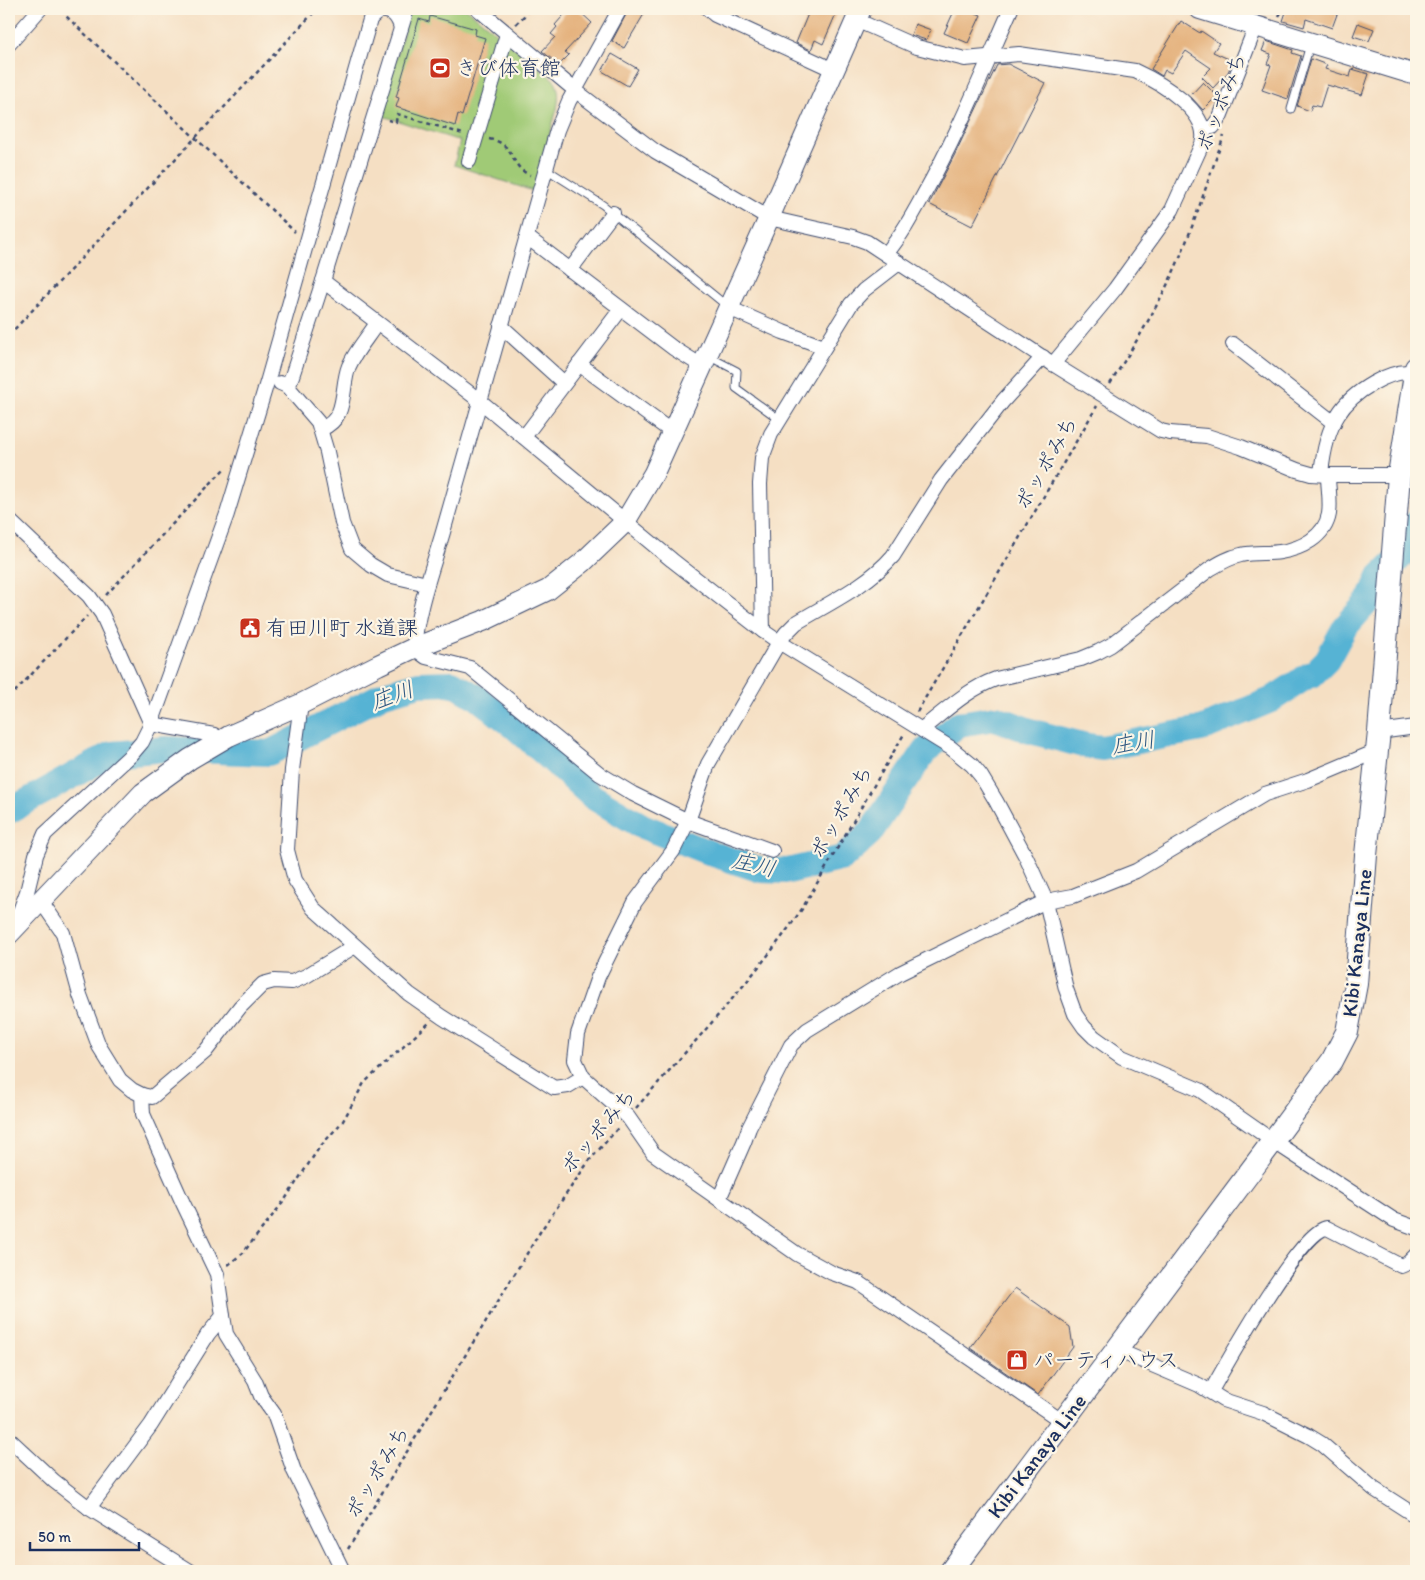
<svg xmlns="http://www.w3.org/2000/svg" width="1425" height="1580" viewBox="0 0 1425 1580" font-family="Itim,'Klee One',sans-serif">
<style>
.green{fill:#a0ca76;stroke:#5e7c6a}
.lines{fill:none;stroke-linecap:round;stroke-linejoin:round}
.river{stroke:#56b3d4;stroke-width:26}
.building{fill:#e5b37f}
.lane-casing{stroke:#3c496d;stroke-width:9}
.street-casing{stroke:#3c496d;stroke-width:16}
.secondary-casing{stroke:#3c496d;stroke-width:22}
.primary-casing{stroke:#3c496d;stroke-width:24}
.path{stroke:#3c496d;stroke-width:2.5;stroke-dasharray:4 4;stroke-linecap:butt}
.lane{stroke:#fff;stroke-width:7}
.street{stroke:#fff;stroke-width:14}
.secondary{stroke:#fff;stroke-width:20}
.primary{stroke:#fff;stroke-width:22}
.labels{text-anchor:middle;stroke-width:4.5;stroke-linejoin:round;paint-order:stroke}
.poi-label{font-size:21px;fill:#1b2f5e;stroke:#fcf5e5;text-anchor:start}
.street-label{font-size:21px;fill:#1b2f5e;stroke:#fcf5e5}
.water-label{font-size:22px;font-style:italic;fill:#2d5781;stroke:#fcf5e5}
</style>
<rect width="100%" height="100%" fill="#fcf5e5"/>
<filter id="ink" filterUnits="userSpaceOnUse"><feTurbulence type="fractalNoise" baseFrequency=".02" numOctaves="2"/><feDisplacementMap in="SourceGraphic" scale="10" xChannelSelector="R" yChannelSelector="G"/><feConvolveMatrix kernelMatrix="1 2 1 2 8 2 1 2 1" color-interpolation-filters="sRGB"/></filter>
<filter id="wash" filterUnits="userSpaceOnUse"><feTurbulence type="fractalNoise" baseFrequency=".0096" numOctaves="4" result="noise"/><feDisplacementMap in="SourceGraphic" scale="20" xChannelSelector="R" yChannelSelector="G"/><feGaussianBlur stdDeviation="1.12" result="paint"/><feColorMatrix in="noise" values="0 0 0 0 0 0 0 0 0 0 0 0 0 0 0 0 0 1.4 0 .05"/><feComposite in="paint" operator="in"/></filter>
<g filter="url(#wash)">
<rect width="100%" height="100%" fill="#f5dfc3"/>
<path class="green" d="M 410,9 L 467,9 L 553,79 C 560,88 559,97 557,109 L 533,191 L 454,165 L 460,141 L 380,115 Z"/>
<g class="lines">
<path class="river" d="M 9,811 L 112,754 L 166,749 L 269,753 L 384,694 L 419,684 L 452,683 L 477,697 L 515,727 L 593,797 L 642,826 L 710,853 L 761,870 L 788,871 L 843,858 L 870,833 L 925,751 L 959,724 L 996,718 L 1030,731 L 1083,745 L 1102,748 L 1201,729 L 1271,700 L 1309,675 L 1312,675 L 1327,660 L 1345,627 L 1371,598 L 1379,578 L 1413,545 L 1416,523"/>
</g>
<g id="blocks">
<g class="building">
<path d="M 569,9 L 577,9 L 592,23 L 565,52 L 569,55 L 559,65 L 542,51 L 555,37 L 551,34 L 557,27 L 555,25 Z"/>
<path d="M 629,9 L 647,9 L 624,48 L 612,41 Z"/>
<path d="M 810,9 L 838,9 L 823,44 L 815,40 L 811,50 L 796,43 Z"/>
<path d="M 955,9 L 966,9 L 981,15 L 968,43 L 944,33 Z"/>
<path d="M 1282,9 L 1339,9 L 1332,28 L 1306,19 L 1304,27 L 1283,21 L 1286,12 L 1282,11 Z"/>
<path d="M 430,16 L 476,29 L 475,35 L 485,38 L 462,116 L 458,114 L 455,126 L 396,107 L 399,98 L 396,97 L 419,19 L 429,22 Z"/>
<path d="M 1181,21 L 1200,33 L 1201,31 L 1219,43 L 1213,52 L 1233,61 L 1228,72 L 1213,88 L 1202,77 L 1211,68 L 1186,51 L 1171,73 L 1165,70 L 1162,76 L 1151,69 Z"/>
<path d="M 1358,23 L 1374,29 L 1369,41 L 1353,36 Z"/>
<path d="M 915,24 L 931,30 L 926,40 L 911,35 Z"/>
<path d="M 1266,41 L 1293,50 L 1292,53 L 1301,56 L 1288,99 L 1262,90 L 1271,65 L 1267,64 L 1271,54 L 1262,51 Z"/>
<path d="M 612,54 L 638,69 L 628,86 L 602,71 Z"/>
<path d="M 1311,59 L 1327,65 L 1325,69 L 1350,77 L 1352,69 L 1369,74 L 1362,95 L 1327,85 L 1320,107 L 1312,105 L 1310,111 L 1297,106 Z"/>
<path d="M 1008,64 L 1045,83 L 972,226 L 929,204 L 955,154 L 997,65 Z"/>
<path d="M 1203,82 L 1217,96 L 1203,110 L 1190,96 Z"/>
<path d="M 1015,1288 L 1070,1327 L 1073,1347 L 1038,1395 L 970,1348 Z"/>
</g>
</g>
</g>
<g filter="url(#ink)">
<use href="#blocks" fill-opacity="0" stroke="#3c496d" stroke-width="1"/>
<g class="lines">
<g class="lane-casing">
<g id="lane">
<path d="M 1291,109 L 1310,45"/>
<path d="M 546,169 L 603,205 L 727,306"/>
<path d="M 708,356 L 737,371 L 736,388 L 779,419"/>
</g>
</g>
<g class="street-casing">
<g id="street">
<path d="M 478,9 L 576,91 L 655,151 L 769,218 L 853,237 L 867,242 L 1053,364 L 1161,431 L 1170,433 L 1207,436 L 1241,447 L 1297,470 L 1311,474 L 1328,475 L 1399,475"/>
<path d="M 620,9 L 569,101 L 557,130 L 443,532 C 432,570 417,609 414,648 L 426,657 L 470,668 L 600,774 L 633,794 L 688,821 L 772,851"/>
<path d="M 708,9 L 715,15 L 834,70"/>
<path d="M 371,18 L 379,11 C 392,9 398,17 401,28"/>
<path d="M 856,20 L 917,47 L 965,59 L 1019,54 L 1135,71 C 1159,82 1212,112 1202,144 L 1172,210 L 1115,289 L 1053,364"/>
<path d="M 9,44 L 40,9"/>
<path d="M 1204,129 L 1213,127 L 1220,117 L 1256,26"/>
<path d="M 469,161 L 507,34"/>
<path d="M 527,237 L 673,348 L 702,366"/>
<path d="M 886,254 C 901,236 912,216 923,196 C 957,136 983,72 1011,9"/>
<path d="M 570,270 L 613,213"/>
<path d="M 323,281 L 480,401 L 672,560 L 763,631 L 779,642 L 951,748 L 972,765 L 981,776 L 996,801 L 1026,857 L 1046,901 L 1066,989 L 1075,1014 L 1084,1027 L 1094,1037 L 1122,1057 L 1200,1090 L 1273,1141 L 1394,1220 L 1416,1228"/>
<path d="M 729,308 L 783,332 L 824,347"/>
<path d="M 501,326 L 564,383"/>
<path d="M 1233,344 L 1334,423"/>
<path d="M 1043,357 L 1003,401 L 941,480 L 893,556 C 868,585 829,603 796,623 L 786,633 L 779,642 L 708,764 L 688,821 L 673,851 L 635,902 L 598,977 L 578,1034 L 575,1060 L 583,1077 L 628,1117 L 653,1153 L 797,1254 L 832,1273 L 858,1282 L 1063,1422"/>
<path d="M 579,364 L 672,432"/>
<path d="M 280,383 L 287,386 L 318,422 L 327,452 L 342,523 L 352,549 L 371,565 L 388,575 L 427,584"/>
<path d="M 287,386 L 292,376 L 323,281 L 407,9"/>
<path d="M 321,429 C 349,418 340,388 349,366 C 356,350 368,337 377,323"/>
<path d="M 524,437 L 621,309"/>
<path d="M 1321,474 C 1323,454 1327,432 1338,415 C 1351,393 1391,367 1416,373"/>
<path d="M 9,520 L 89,596 L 102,614 L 151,724 L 214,735 L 221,740"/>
<path d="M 763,631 L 760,484 L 762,458 L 771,434 L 851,304 L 864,290 L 899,263"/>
<path d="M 301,704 L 292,770 L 287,850 L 295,880 L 313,908 L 409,994 L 442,1017 L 554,1088 L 568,1086 L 583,1077"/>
<path d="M 922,729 C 946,710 968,689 996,679 L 1081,659 L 1098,652 L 1111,645 L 1210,569 C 1220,563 1230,557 1241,555 C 1254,552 1267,554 1280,552 C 1301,549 1325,537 1329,514 C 1331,501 1328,488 1328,475"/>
<path d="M 1379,732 L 1416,727"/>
<path d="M 41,901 L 63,933 L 80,995 L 99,1046 L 120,1080 L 132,1090 L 142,1095 L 143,1114 L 182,1201 L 217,1274 L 223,1316 L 208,1334 L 151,1425 L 89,1508"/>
<path d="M 16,922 L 27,892 L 36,855 L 45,834 L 131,755 L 142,742 L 151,724 L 227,514 L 268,379 L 373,9"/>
<path d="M 142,1095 L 152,1097 L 205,1052 L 240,1007 L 263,984 L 274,981 L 292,982 L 306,976 L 355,946"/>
<path d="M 719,1199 L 744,1142 L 749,1128 L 791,1045 L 807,1030 L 900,973 L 1046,901 L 1073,896 L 1136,871 L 1265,794 L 1308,780 L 1377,751"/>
<path d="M 223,1316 L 226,1334 L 255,1381 L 261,1396 L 274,1414 L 294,1471 L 343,1571"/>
<path d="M 1117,1350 L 1199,1385 L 1223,1400 L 1263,1413 L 1309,1436 L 1322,1444 L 1374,1489 L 1416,1516"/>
<path d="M 1211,1391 C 1226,1365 1301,1230 1327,1228 L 1401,1266 L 1408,1263 L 1416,1255"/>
<path d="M 9,1439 L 54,1481 L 89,1508 L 190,1571"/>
</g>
</g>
<g class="secondary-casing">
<g id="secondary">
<path d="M 1200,9 L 1416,75"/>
<path d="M 9,934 L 143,793 L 190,759 L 229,736 L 301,704 L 378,665 L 414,648 L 483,621 L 548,590 L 582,563 L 625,522 L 654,473 L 769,218 L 861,9"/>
</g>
</g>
<g class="primary-casing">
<path id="primary" d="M 951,1571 L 1273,1141 L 1332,1061 L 1347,1032 L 1356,984 L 1366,855 L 1379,732 L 1399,475 L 1416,368"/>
</g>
<g class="path">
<path d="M 65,9 L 66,16 L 69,19 L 295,232"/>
<path d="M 1272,14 L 1274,9"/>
<path d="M 1279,16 L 1283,9"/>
<path d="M 516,24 L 531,9"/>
<path d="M 388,120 L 396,122 L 397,114 L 463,134"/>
<path d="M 489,139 C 517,144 508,166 530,175"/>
<path d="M 9,335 L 317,9"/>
<path d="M 1110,384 C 1132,349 1154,313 1172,275 C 1193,230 1207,182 1224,136"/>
<path d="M 106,595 L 225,468"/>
<path d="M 9,698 L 87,616"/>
<path d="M 917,712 L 1097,406"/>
<path d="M 636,1108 C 693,1043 753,980 802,909 L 904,734"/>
<path d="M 228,1265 L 243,1253 L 284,1201 L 319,1148 L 343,1121 L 364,1083 L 429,1023"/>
<path d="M 348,1549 L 540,1232 L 589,1161 L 619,1127"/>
</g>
<use href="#lane" class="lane"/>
<use href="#street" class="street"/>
<use href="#secondary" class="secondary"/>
<use href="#primary" class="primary"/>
</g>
</g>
<defs>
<g id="stadium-square" transform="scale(1.125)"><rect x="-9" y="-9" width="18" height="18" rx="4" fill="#c8321e" stroke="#fcf5e5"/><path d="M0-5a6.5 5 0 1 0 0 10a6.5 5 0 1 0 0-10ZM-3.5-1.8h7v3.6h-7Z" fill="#fff"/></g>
<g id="civic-square" transform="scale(1.125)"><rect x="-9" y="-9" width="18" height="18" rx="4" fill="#c8321e" stroke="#fcf5e5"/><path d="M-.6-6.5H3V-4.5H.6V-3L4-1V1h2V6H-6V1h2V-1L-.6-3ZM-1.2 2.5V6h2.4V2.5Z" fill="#fff"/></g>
<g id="shop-square" transform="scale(1.125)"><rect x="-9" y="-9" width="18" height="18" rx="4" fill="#c8321e" stroke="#fcf5e5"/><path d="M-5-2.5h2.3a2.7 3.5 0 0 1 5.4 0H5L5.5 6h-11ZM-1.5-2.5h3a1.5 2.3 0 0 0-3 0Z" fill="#fff"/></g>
</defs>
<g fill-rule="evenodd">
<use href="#stadium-square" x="440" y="68"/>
<use href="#civic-square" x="250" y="628"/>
<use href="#shop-square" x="1017" y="1360"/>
</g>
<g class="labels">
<g class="poi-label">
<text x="456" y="75">きび体育館</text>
<text x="266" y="635">有田川町 水道課</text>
<text x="1033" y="1367">パーティハウス</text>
</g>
<g class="street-label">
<text transform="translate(1221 102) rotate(-69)" y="7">ポッポみち</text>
<text transform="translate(1046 463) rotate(-60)" y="7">ポッポみち</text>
<text transform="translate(841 812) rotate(-60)" y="7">ポッポみち</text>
<text transform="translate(1357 943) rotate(-84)" y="7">Kibi Kanaya Line</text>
<text transform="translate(598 1131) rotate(-50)" y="7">ポッポみち</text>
<text transform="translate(1037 1456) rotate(-53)" y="7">Kibi Kanaya Line</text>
<text transform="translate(377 1472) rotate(-59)" y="7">ポッポみち</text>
</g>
<g class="water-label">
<text transform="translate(392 695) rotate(-20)" y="8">庄川</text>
<text transform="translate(1133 742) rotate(-10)" y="8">庄川</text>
<text transform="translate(754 864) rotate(13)" y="8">庄川</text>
</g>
</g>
<rect width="1425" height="1580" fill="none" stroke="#fcf5e5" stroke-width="30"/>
<path d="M30 1542v8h109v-8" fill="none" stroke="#1b2f5e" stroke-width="2.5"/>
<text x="38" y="1542" font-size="15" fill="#1b2f5e" stroke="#fcf5e5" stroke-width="4" paint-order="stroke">50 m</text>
</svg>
